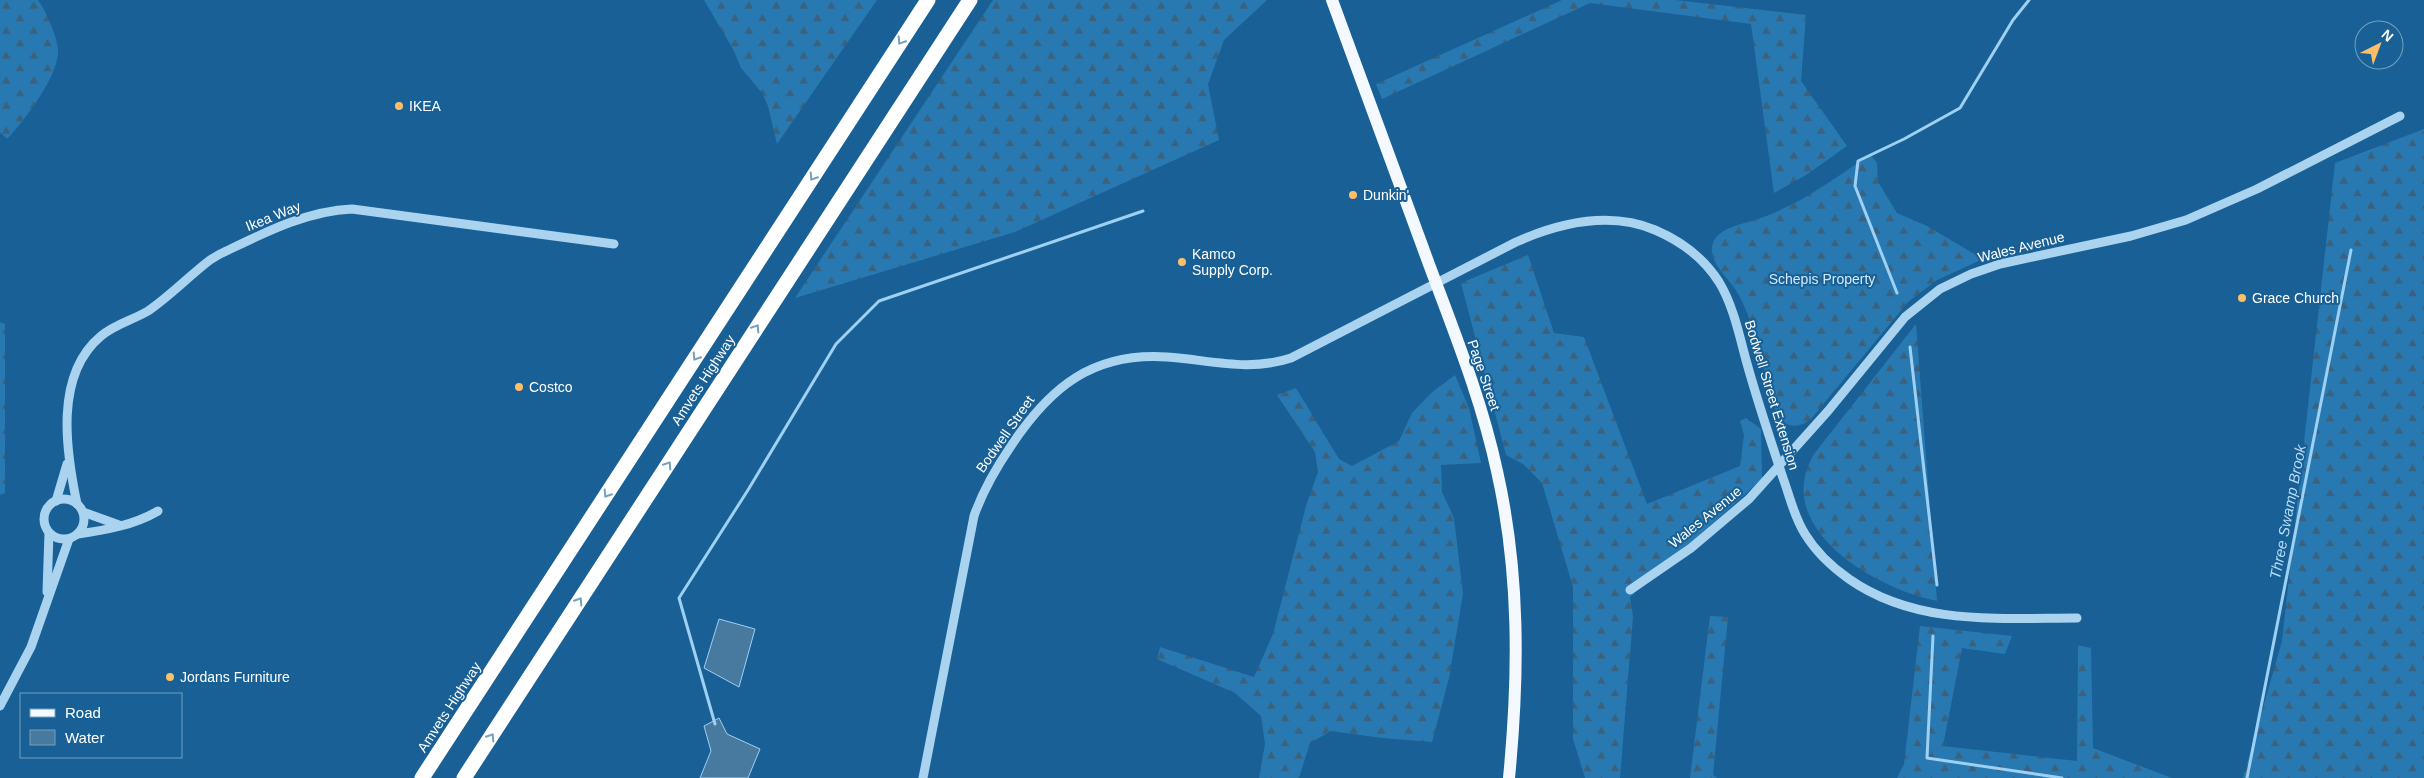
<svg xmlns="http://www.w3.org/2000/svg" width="2424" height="778" viewBox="0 0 2424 778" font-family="Helvetica,sans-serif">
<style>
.forest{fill:url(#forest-firs)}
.water{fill:#487a9f;stroke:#9dd0f3}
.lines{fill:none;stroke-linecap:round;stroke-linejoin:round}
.stream{stroke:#9dd0f3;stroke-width:3}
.minor{stroke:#aad3f0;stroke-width:9}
.major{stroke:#f3f9ff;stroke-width:12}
.highway{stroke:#fff;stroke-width:15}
.oneway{stroke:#74a0bf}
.poi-dot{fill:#ffbf69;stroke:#186095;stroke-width:2}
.labels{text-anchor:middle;stroke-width:4;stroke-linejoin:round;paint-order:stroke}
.poi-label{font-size:14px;fill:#fff;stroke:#186095;text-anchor:start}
.street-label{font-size:14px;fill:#fff;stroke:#186095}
.park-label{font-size:14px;fill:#d1eafb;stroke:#186095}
.water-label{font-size:15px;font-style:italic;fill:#b6ddf7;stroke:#186095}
</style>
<defs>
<pattern id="forest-firs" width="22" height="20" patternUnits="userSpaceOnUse" patternTransform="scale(1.25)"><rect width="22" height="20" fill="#2879b1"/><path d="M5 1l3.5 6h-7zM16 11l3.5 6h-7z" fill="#3a627e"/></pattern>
</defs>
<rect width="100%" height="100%" fill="#186095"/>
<g class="forest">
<path d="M 0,0 L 38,0 C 46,11 57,36 58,50 C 60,74 23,123 7,139 L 0,132 Z"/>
<path d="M 704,0 L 877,0 L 777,144 L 768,106 L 762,93 L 741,68 L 734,51 Z"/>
<path d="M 993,0 L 1267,0 L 1224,40 L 1208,84 L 1219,140 L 1015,232 L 795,298 Z"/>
<path d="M 1562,0 L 1675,0 L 1806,15 L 1801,81 L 1847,146 L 1806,175 L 1774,193 L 1751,24 L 1590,3 L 1382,99 L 1376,84 Z"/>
<path d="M 2424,129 L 2424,778 L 2243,778 L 2282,641 L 2335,163 Z"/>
<path d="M 1870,154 L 1877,163 L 1878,182 L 1897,213 L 1927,226 L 1983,259 L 1937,280 L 1908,302 L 1811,419 C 1799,429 1785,428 1777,414 C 1763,375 1758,328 1737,292 C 1729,278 1706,261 1713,243 C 1719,227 1744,224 1758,219 C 1799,205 1835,179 1870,154 Z"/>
<path d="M 1528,255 L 1554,333 L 1584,337 L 1647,504 L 1740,466 L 1744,435 L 1740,421 L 1746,418 L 1761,429 L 1762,479 L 1630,597 L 1633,617 L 1620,778 L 1585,778 L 1573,739 L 1573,587 L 1542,483 L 1523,464 L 1506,455 L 1461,283 Z"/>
<path d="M 0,322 L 5,324 L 5,493 L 0,495 Z"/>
<path d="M 1916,324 L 1937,601 C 1876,589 1770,528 1814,454 Z"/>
<path d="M 1455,375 L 1469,408 L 1481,463 L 1441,465 L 1442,492 L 1454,518 L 1463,594 L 1449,678 L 1432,742 L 1382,738 L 1331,731 L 1310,743 L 1299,778 L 1259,778 L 1265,744 L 1261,716 L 1235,693 L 1157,659 L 1160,647 L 1254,677 L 1273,634 L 1306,506 L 1318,472 L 1315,452 L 1277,395 L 1296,388 L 1339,459 L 1352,466 L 1399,441 L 1412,413 L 1431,393 Z"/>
<path d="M 1710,616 L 1728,617 L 1713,775 L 1718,778 L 1690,778 Z"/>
<path d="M 1920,626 L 2012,636 L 2005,654 L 1962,648 L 1943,746 L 2077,761 L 2078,645 L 2091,648 L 2093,748 L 2172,778 L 1897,778 L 1904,764 Z"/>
</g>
<g class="water">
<path d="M 719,619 L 755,629 L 739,687 L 704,668 Z"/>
<path d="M 719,718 L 727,734 L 760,749 L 748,778 L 700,778 L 711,751 L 704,726 Z"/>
</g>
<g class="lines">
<g class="stream">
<path d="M 1897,293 L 1855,186 L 1858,161 L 1904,139 L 1960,108 L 2013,20 L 2029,0"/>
<path d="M 1910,347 L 1937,585"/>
<path d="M 1933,636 L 1927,758 L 2062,778"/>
<path d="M 715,724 L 679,598 L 748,490 L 836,344 L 879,301 L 1143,211"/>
<path d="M 2247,778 L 2351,250"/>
</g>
<g class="minor">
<circle cx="64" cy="519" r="20"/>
<path d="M 56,501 L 67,464"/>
<path d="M 77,504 C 66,451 54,375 101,336 C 115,324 133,320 148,311 C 170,296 189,276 210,260 L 220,254 C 262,234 305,211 352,209 L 614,244"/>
<path d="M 83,512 L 119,525"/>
<path d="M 78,534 C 106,530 134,525 158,511"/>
<path d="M 1630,590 L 1691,548 L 1749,499 L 1828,411 L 1905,317 L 1940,289 L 1971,274 L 2000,264 L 2131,236 L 2186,220 L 2257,189 L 2400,116"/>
<path d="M 47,592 L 49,533"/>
<path d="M 0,706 L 31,647 L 69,539"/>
<path d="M 923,778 L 974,516 C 983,490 996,468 1011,446 C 1050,387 1093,352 1167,357 C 1210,360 1249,372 1291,358 L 1516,242 C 1559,223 1610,211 1655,230 C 1681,241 1703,257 1719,282 C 1733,305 1739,334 1746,360 C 1757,400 1770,439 1783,478 C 1790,497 1794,517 1805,534 C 1816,552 1832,567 1849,579 C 1916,626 1999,618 2077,618"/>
</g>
<path class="major" d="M 1332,0 C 1365,89 1397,178 1430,267 C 1455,334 1482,401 1497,471 C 1520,573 1519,675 1509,778"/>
<g class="highway">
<path d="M 422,778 L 928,0"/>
<path d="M 464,778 L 970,0"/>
</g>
</g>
<defs><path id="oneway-chevron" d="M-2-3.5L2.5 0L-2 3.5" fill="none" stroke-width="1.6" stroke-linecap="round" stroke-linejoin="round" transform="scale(1.25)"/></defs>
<g class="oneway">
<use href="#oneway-chevron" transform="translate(901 41) rotate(123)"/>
<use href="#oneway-chevron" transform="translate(813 177) rotate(123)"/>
<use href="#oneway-chevron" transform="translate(756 328) rotate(-57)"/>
<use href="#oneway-chevron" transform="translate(696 357) rotate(123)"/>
<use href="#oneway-chevron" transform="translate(668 465) rotate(-57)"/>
<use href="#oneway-chevron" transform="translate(607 494) rotate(123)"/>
<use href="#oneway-chevron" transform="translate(579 601) rotate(-57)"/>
<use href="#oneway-chevron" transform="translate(491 737) rotate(-57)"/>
</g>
<g class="poi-dot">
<circle cx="399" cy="106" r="5"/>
<circle cx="1353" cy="195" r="5"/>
<circle cx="1182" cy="262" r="5"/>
<circle cx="2242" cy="298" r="5"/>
<circle cx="519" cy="387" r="5"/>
<circle cx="170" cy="677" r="5"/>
</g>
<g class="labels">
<g class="poi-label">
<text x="409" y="111">IKEA</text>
<text x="1363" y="200">Dunkin'</text>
<text x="1192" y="259">Kamco<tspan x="1192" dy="16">Supply Corp.</tspan></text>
<text x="2252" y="303">Grace Church</text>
<text x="529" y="392">Costco</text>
<text x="180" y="682">Jordans Furniture</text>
</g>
<g class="street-label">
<text transform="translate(273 216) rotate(-22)" y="5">Ikea Way</text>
<text transform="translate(2021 247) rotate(-14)" y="5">Wales Avenue</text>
<text transform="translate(1484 375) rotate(71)" y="5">Page Street</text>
<text transform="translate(703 380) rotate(-57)" y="5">Amvets Highway</text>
<text transform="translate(1772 395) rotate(73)" y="5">Bodwell Street Extension</text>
<text transform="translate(1005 434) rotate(-55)" y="5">Bodwell Street</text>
<text transform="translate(1705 517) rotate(-39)" y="5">Wales Avenue</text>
<text transform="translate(449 707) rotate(-57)" y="5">Amvets Highway</text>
</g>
<g class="park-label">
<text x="1822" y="284">Schepis Property</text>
</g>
<g class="water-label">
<text transform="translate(2288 512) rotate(-79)" y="5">Three Swamp Brook</text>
</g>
</g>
<rect x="20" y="693" width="162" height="65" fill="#186095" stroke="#74a0bf"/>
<rect x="30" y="709" width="25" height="8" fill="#f3f9ff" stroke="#74a0bf"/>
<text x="65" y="718" font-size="15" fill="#ffffff">Road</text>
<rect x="30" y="730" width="25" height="15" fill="#487a9f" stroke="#74a0bf"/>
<text x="65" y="743" font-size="15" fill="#ffffff">Water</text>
<g transform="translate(2379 45) rotate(42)"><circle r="24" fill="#186095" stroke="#74a0bf"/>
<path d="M0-4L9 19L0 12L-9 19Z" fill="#ffbf69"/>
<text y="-8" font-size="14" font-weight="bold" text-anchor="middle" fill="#ffffff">N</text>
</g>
</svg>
